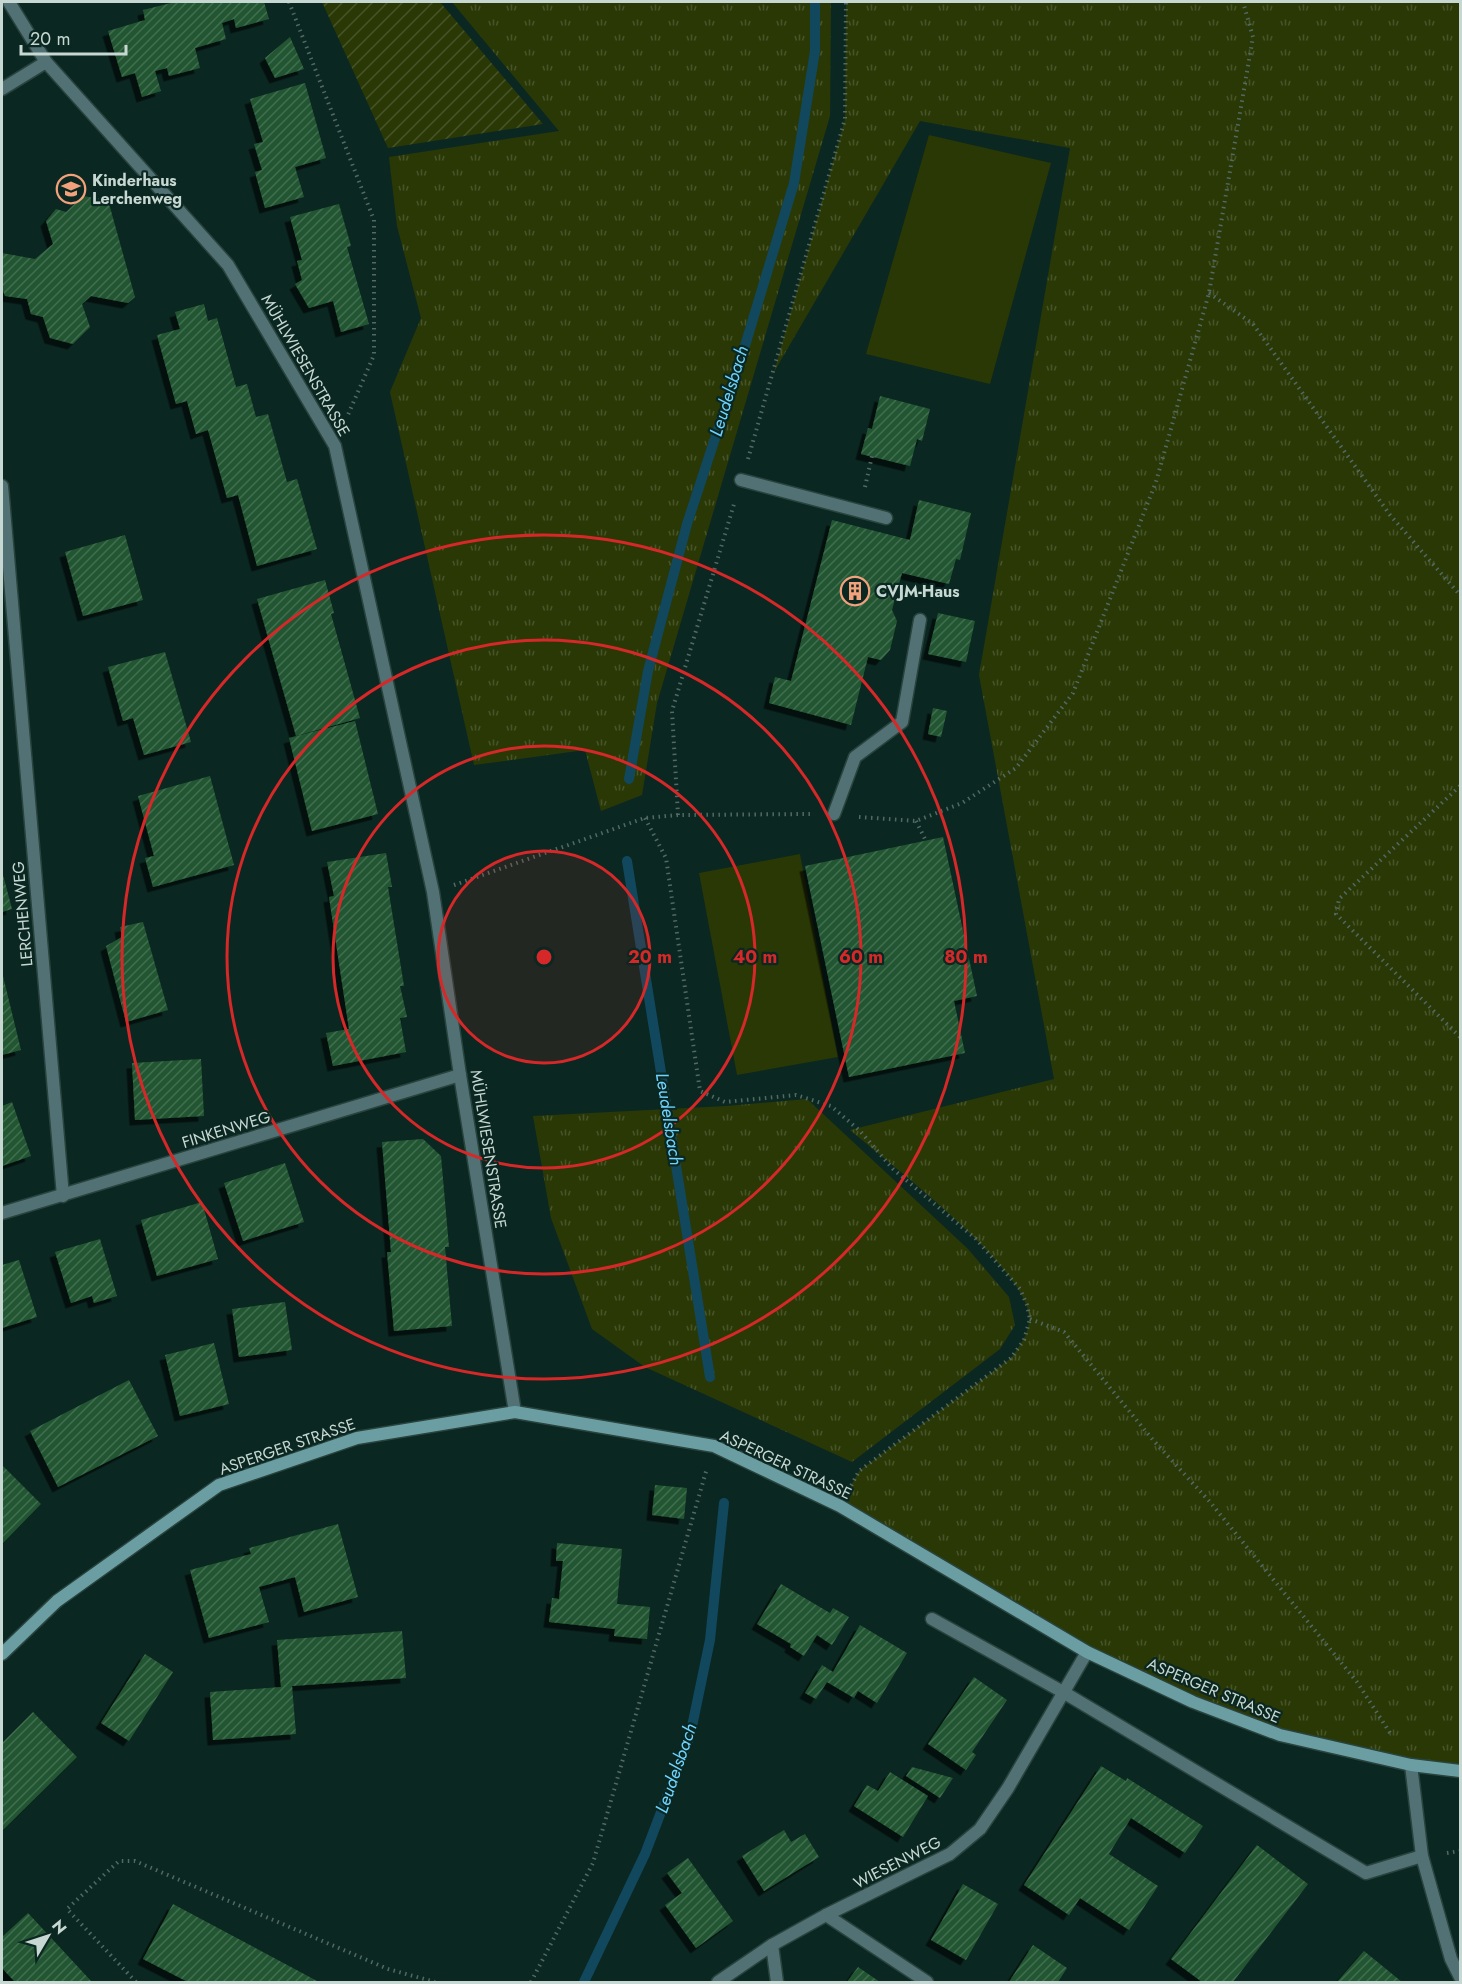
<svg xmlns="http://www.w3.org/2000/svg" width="1462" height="1984" viewBox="0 0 1462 1984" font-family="Jost,sans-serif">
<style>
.grass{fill:url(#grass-tufts)}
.garden{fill:url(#garden-furrows)}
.pitch{fill:#2a3805}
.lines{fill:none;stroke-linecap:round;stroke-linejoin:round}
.stream{stroke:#11485d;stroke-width:10}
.building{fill:url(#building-hatch);filter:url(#shadow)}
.lane-casing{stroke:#29433d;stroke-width:15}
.street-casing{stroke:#29433d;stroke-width:15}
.secondary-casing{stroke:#29433d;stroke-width:15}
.path{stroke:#526964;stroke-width:4;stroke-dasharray:1.5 4.5;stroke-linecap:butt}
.lane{stroke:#517174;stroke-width:12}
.street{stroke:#517174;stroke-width:12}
.secondary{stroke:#6a9ea3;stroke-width:12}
.ring{fill:none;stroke:#d62828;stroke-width:3}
.labels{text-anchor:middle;stroke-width:4.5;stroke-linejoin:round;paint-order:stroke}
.poi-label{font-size:16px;font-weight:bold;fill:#c7d7d2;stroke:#0b2721;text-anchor:start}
.street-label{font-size:16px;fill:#c7d7d2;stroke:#0b2721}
.water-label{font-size:18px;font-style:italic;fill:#6ed3ff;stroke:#0b2721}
.centre{fill:#d62828;stroke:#0b2721;stroke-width:3}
.ring-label{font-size:18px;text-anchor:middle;font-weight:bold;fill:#d62828;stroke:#0b2721;stroke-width:4.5;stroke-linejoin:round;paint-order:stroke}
</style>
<defs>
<pattern id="grass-tufts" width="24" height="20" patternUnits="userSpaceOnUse" patternTransform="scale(1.5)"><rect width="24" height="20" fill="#2a3805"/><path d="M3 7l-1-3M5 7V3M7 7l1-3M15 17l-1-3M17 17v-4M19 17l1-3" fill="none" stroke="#475429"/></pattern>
<pattern id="garden-furrows" width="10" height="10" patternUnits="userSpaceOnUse" patternTransform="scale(1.5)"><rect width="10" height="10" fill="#2a3805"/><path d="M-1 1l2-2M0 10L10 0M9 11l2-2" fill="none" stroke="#475429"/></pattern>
<pattern id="building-hatch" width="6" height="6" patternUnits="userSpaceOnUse" patternTransform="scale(1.5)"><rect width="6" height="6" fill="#235632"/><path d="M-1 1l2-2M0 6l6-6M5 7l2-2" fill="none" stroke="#416e4f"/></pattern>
<filter id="shadow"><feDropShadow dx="-5.5" dy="5.5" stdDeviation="0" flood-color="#0009"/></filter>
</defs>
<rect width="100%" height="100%" fill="#0b2721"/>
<g class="grass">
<path d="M 452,2 L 831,2 L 830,116 L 657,703 L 642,795 L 601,811 L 585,750 L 474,765 L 390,392 L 421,318 L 397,226 L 389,157 L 559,131 Z"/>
<path d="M 846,2 L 1460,2 L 1460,1771 L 1280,1735 L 1087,1652 L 840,1506 L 859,1471 L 1011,1358 C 1020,1346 1030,1332 1029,1317 C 1027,1268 890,1164 850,1130 L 1054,1079 L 979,675 L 1070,148 L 920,121 L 774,372 L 845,119 Z"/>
<path d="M 807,1099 L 968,1249 L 1009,1297 L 1015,1325 L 1000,1349 L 852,1462 L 645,1367 L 592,1329 L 551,1218 L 533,1116 L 727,1106 Z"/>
</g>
<path class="garden" d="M 322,2 L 440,2 L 543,124 L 388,148 Z"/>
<g class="pitch">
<path d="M 929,135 L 1051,163 L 990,384 L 866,354 Z"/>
<path d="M 800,854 L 838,1057 L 737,1075 L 699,873 Z"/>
</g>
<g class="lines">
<g class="stream">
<path d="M 629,779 L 648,671 L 687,524 L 741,359 L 794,183 L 815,51 L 815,2"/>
<path d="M 627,861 L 710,1377"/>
<path d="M 584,1982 L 645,1854 L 690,1736 L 710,1640 L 724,1503"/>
</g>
</g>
<g class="building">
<path d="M 175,2 L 264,2 L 269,19 L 236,28 L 234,19 L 222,23 L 226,39 L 195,48 L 200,68 L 169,76 L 167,68 L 155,71 L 161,91 L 142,97 L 135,73 L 122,77 L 108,31 L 145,20 L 143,10 Z"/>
<path d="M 290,37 L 304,69 L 275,78 L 265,58 Z"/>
<path d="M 305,83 L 326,158 L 295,167 L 304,197 L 265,208 L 255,172 L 262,170 L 254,144 L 263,142 L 250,99 Z"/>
<path d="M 83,196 L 108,200 L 135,297 L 128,303 L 91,296 L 82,304 L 90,327 L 73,344 L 50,338 L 43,317 L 31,314 L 27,299 L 5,296 L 2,288 L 2,253 L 35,259 L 53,244 L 46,221 L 56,209 L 66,212 Z"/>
<path d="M 339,204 L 351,246 L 347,247 L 369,324 L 341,332 L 333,301 L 309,308 L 295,284 L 302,280 L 297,261 L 302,260 L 290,217 Z"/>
<path d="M 204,304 L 208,321 L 217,318 L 236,387 L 247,384 L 256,417 L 268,414 L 287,482 L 297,479 L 317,549 L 257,566 L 238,495 L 227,498 L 208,430 L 196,434 L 187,401 L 176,404 L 157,335 L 180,329 L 175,312 Z"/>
<path d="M 880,396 L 930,409 L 922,441 L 917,439 L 910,466 L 861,454 L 868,428 L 872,429 Z"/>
<path d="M 919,500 L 971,513 L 960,560 L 956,559 L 949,584 L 902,573 L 892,610 L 897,621 L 890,650 L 881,660 L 868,657 L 851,725 L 769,703 L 775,677 L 791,681 L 832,520 L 910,540 Z"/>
<path d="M 125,535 L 143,600 L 83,616 L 65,552 Z"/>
<path d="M 325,580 L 334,613 L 331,614 L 360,718 L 296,736 L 257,599 Z"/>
<path d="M 938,613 L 975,621 L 966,662 L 928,654 Z"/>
<path d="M 165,652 L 191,742 L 144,755 L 133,718 L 123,721 L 108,667 Z"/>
<path d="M 933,708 L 947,711 L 941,737 L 928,734 Z"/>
<path d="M 355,721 L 378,814 L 312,831 L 289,738 Z"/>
<path d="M 210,776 L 234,865 L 153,887 L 145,858 L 154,856 L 138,796 Z"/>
<path d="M 943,837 L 977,996 L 954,1001 L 965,1053 L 849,1077 L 805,866 Z"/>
<path d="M 386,853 L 392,887 L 388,887 L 404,986 L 400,986 L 407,1017 L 400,1018 L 406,1052 L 333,1066 L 326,1033 L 349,1029 L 329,897 L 334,896 L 327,862 Z"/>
<path d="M 2,871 L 12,909 L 2,912 Z"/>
<path d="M 143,922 L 168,1010 L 126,1022 L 106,946 L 122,937 L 120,927 Z"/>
<path d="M 2,972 L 21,1050 L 2,1055 Z"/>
<path d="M 201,1059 L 204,1116 L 135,1120 L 132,1063 Z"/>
<path d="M 12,1102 L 31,1156 L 2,1166 L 2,1106 Z"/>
<path d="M 423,1139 L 441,1156 L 449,1247 L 445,1247 L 452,1326 L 394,1331 L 387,1252 L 391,1252 L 382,1142 Z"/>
<path d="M 285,1163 L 304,1222 L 243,1241 L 224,1183 Z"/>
<path d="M 202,1202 L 218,1259 L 157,1276 L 141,1220 Z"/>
<path d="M 100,1239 L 117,1296 L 94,1303 L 92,1296 L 71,1303 L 55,1252 Z"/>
<path d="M 19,1260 L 37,1317 L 2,1328 L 2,1265 Z"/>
<path d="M 285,1302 L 292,1350 L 239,1357 L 232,1309 Z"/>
<path d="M 214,1343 L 229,1404 L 180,1416 L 165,1355 Z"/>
<path d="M 129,1380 L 158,1436 L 58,1487 L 30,1431 Z"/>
<path d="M 2,1465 L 41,1504 L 2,1544 Z"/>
<path d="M 655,1485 L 687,1488 L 684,1519 L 652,1515 Z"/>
<path d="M 338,1524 L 358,1597 L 304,1612 L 295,1577 L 259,1587 L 269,1622 L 209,1638 L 190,1570 L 251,1554 L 249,1548 Z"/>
<path d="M 557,1543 L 622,1549 L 617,1604 L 650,1607 L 647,1639 L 614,1636 L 615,1629 L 549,1622 L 552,1598 L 559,1599 L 563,1561 L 556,1561 Z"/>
<path d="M 781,1584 L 830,1613 L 833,1608 L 849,1617 L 832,1645 L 817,1635 L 804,1656 L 790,1647 L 791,1644 L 757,1624 Z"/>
<path d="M 860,1625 L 907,1653 L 877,1703 L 858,1691 L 854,1698 L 827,1682 L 816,1699 L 805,1693 L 822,1665 L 833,1672 Z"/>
<path d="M 402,1631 L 406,1678 L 292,1686 L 296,1734 L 213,1740 L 210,1692 L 281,1687 L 277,1640 Z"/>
<path d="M 145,1654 L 173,1672 L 129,1741 L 101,1723 Z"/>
<path d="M 974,1677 L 1007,1700 L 972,1752 L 976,1755 L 966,1770 L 928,1744 Z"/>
<path d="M 33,1712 L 77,1757 L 2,1831 L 2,1743 Z"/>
<path d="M 1101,1766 L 1126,1781 L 1127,1778 L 1203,1826 L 1185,1853 L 1131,1818 L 1109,1854 L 1158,1886 L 1129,1930 L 1080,1898 L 1069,1915 L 1024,1885 Z"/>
<path d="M 912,1767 L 953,1778 L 940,1798 L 906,1776 Z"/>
<path d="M 890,1772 L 928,1796 L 903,1837 L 854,1806 L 867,1785 L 878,1791 Z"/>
<path d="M 784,1830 L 791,1842 L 805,1834 L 819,1857 L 764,1891 L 742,1856 Z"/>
<path d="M 1257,1845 L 1308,1884 L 1233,1982 L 1202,1982 L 1171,1959 Z"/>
<path d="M 688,1858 L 733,1921 L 696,1948 L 665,1905 L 682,1893 L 667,1873 Z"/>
<path d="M 963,1884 L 998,1904 L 966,1960 L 931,1940 Z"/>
<path d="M 173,1904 L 319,1982 L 188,1982 L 143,1959 Z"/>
<path d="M 28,1913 L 92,1982 L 15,1982 L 2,1968 L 2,1937 Z"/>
<path d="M 1033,1945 L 1067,1968 L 1058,1982 L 1009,1982 Z"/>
<path d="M 1364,1951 L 1402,1982 L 1337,1982 Z"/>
<path d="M 858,1967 L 880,1982 L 847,1982 Z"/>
</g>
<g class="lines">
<g class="lane-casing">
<g id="lane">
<path d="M 741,480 L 886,518"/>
<path d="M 834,814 L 855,757 L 902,722 L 920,620"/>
<path d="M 932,1619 L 1063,1692"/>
</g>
</g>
<g class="street-casing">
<g id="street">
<path d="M 9,2 L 46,62 L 228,265 L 335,446 L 433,892 L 460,1075 L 515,1412"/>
<path d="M 2,89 L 46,62"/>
<path d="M 2,486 L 63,1196"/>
<path d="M 2,1213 L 460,1075"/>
<path d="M 1063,1692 L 1366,1873 L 1422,1856"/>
<path d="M 1411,1765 L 1422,1856 L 1451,1959 L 1460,1977"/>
<path d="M 826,1915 L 927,1982"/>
<path d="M 772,1945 L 777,1982"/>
<path d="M 718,1982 L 772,1945 L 826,1915 L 950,1854 L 980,1829 L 1008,1788 L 1087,1652"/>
</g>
</g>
<g class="secondary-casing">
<path id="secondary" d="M 2,1654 L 57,1601 L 219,1485 L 357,1438 L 515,1412 L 714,1446 L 840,1506 L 1087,1652 L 1193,1702 L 1280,1735 L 1411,1765 L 1460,1771"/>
</g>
<g class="path">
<path d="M 289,2 L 374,220 L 374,355 L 347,417"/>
<path d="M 1209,293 L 1253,324 L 1390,515 L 1460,595"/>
<path d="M 748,459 L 845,119 L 846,2"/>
<path d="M 865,487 L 872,456"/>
<path d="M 1460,786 L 1339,899 L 1336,914 L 1460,1037"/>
<path d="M 678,815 L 672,711 L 734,504"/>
<path d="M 859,817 L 916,821 L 962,803 L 1016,768 L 1073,693 L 1156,482 L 1209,293 L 1253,37 L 1243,2"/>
<path d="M 645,818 L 666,858 L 700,1091 L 725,1102 L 796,1095 L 831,1106 L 860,1131 L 893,1169 L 976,1239 L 1020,1289 L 1027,1305 L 1030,1319 L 1024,1340 L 1011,1358 L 859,1471 L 851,1486"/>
<path d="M 916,821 L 926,841"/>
<path d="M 454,885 L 645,818 L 678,815 L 810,814"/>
<path d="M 1030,1319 L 1064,1332 L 1153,1440 L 1210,1502 L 1357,1682 L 1392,1736"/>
<path d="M 1447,1853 L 1460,1851"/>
<path d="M 136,1982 L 67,1909 L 119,1861 L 135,1861 L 388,1969 L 435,1982"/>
<path d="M 531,1982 L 593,1863 L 707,1468"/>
</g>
<use href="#lane" class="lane"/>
<use href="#street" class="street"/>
<use href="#secondary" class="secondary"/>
</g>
<circle cx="544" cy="957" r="106" fill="#d62828" fill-opacity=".12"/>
<g class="ring">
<circle cx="544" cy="957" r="106"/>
<circle cx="544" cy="957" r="211"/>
<circle cx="544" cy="957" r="317"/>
<circle cx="544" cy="957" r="422"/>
</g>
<defs>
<g id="school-ring" transform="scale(1.5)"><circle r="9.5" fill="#0b2721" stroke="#f1a17b" stroke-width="1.5"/><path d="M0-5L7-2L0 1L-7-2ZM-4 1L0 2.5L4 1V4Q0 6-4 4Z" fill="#f1a17b"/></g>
<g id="building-ring" transform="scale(1.5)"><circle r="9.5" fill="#0b2721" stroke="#f1a17b" stroke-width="1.5"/><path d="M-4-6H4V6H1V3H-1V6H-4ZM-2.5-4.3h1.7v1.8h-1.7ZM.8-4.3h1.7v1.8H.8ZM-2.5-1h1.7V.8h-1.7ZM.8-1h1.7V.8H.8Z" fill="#f1a17b"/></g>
</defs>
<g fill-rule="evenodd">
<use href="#school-ring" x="71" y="189"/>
<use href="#building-ring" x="855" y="591"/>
</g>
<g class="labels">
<g class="poi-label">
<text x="92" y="186">Kinderhaus<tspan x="92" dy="18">Lerchenweg</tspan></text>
<text x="876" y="597">CVJM-Haus</text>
</g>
<g class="street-label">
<text transform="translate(306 365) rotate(60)" y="6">MÜHLWIESENSTRASSE</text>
<text transform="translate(22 914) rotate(-95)" y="6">LERCHENWEG</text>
<text transform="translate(226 1129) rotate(-17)" y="6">FINKENWEG</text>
<text transform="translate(489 1149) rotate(81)" y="6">MÜHLWIESENSTRASSE</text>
<text transform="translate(287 1446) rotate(-19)" y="6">ASPERGER STRASSE</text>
<text transform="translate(786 1464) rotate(25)" y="6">ASPERGER STRASSE</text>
<text transform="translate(1214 1690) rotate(23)" y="6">ASPERGER STRASSE</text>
<text transform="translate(897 1862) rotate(-27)" y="6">WIESENWEG</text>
</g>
<g class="water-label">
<text transform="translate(729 391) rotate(-73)" y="6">Leudelsbach</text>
<text transform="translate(669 1119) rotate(81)" y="6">Leudelsbach</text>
<text transform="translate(676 1768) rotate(-71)" y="6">Leudelsbach</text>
</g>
</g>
<circle cx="544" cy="957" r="9" class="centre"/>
<g class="ring-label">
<text x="650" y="963">20 m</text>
<text x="755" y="963">40 m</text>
<text x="861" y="963">60 m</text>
<text x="966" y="963">80 m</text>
</g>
<rect width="1462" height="1984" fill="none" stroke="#c7d7d2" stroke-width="6"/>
<g transform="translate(48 1936) rotate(51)" stroke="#0b2721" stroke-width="4.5" paint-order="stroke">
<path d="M0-4.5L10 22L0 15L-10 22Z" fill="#c7d7d2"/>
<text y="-9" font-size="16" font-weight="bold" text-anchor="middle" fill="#c7d7d2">N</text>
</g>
<path d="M21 45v9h105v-9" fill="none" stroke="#c7d7d2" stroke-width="3"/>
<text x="30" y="45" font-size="18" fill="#c7d7d2" stroke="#0b2721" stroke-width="4.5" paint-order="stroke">20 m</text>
</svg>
